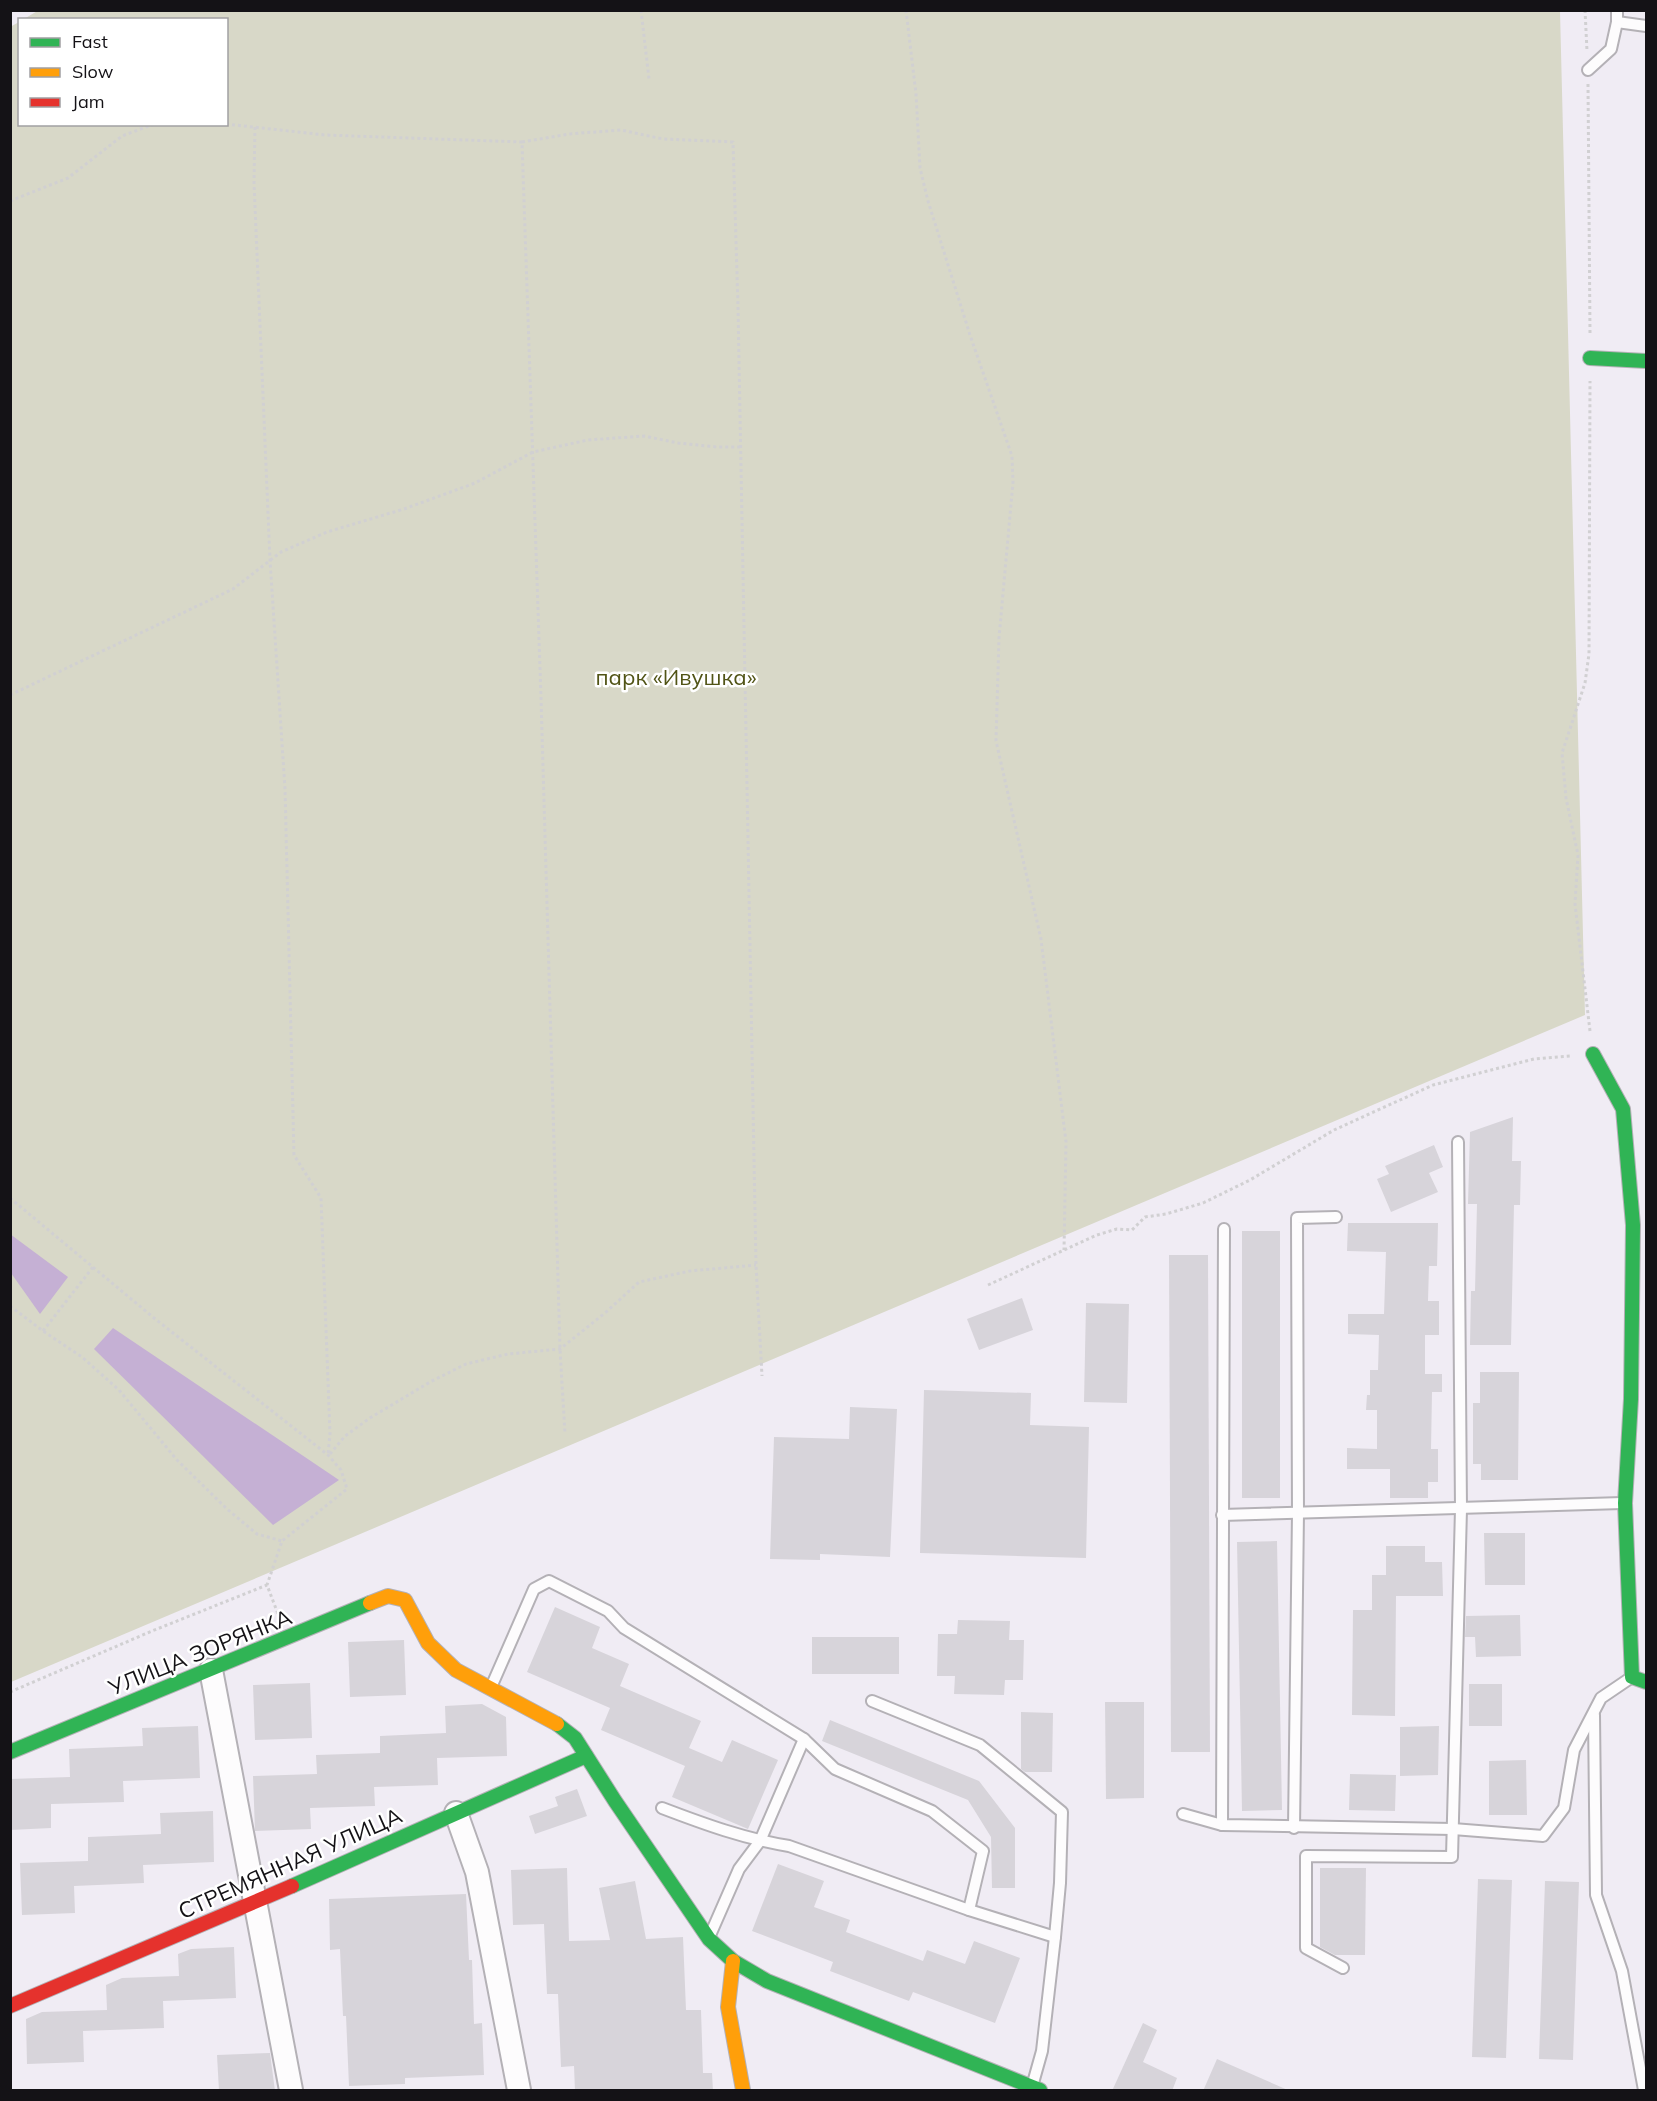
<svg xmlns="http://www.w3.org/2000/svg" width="1657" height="2101" viewBox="0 0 1657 2101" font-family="Mulish,sans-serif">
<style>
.green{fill:#d8d8c8}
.water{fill:#c5b0d4}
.building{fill:#d7d4da}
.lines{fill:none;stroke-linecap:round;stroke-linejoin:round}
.lane-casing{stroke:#b4b1b6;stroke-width:14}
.street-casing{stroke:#b4b1b6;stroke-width:26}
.fast-casing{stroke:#b4b1b6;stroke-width:16}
.slow-casing{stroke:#b4b1b6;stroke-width:16}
.jam-casing{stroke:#b4b1b6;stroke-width:16}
.path{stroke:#d1d0d2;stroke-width:3;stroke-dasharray:3 3;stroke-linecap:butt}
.lane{stroke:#fdfcfd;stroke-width:10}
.street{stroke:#fdfcfd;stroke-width:22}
.fast{stroke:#30b455;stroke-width:14}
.slow{stroke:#ff9f0a;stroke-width:14}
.jam{stroke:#e5322d;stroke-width:14}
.labels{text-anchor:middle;stroke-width:5;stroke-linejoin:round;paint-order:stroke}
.park-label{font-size:22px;fill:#515416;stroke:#fff}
.street-label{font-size:22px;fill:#141216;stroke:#fff}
</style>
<rect width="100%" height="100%" fill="#f0ecf4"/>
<path class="green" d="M 39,10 L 1560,11 L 1585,1015 L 11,1682 L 10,27 L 19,22 L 20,124 L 226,124 L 226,20 L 24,19 Z"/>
<g class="water">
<path d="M 10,1234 L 68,1277 L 40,1314 L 11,1273 Z"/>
<path d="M 113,1328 L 339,1480 L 273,1525 L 94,1349 Z"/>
</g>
<g class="building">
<path d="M 1513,1117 L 1512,1161 L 1521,1161 L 1520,1205 L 1514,1205 L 1511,1345 L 1470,1345 L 1471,1291 L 1475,1291 L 1477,1204 L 1468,1204 L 1470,1132 Z"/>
<path d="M 1434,1145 L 1443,1167 L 1429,1173 L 1438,1192 L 1391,1212 L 1377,1179 L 1389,1174 L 1385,1166 Z"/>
<path d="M 1348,1223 L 1438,1223 L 1437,1266 L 1429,1266 L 1428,1301 L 1439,1301 L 1439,1335 L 1425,1335 L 1425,1374 L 1442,1374 L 1442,1392 L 1432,1392 L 1431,1449 L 1438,1449 L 1438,1482 L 1428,1482 L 1428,1498 L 1390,1498 L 1390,1469 L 1347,1469 L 1347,1448 L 1377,1449 L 1377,1410 L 1366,1410 L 1367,1395 L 1370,1395 L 1370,1370 L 1378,1370 L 1379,1335 L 1348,1334 L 1348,1314 L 1384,1314 L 1386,1252 L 1347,1251 Z"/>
<rect x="1242" y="1231" width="38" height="267"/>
<path d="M 1169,1255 L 1208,1255 L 1210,1752 L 1171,1752 Z"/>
<path d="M 1022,1298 L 1033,1330 L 979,1350 L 967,1319 Z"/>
<path d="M 1086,1303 L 1129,1304 L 1127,1403 L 1084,1402 Z"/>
<path d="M 1480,1372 L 1519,1372 L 1518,1480 L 1481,1480 L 1481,1464 L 1473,1464 L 1473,1403 L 1480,1403 Z"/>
<path d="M 924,1390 L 1031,1393 L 1030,1425 L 1089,1427 L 1086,1558 L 920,1553 Z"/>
<path d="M 850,1407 L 897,1409 L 890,1557 L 820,1554 L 820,1560 L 770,1559 L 774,1437 L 849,1439 Z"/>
<path d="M 1484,1533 L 1525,1533 L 1525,1585 L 1485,1585 Z"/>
<path d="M 1277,1541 L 1282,1810 L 1242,1811 L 1237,1542 Z"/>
<path d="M 1386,1546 L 1425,1546 L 1425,1562 L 1442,1562 L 1443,1596 L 1396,1596 L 1395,1716 L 1352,1715 L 1353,1610 L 1372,1610 L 1372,1575 L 1386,1575 Z"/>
<path d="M 555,1607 L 600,1627 L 592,1648 L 629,1664 L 620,1686 L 701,1721 L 689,1748 L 722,1762 L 732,1740 L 778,1760 L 748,1829 L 672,1797 L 685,1766 L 601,1730 L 610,1708 L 527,1672 Z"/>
<path d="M 1520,1615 L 1521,1656 L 1476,1657 L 1475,1637 L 1465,1637 L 1466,1616 Z"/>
<path d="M 958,1620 L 1010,1621 L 1009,1640 L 1024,1640 L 1023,1680 L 1005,1680 L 1004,1695 L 954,1694 L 955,1676 L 937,1676 L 938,1634 L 957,1634 Z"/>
<rect x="812" y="1637" width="87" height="37"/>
<path d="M 404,1640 L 406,1695 L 350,1697 L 348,1642 Z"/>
<path d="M 310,1683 L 312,1738 L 255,1740 L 253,1685 Z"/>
<rect x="1469" y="1684" width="33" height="42"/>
<path d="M 1105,1702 L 1144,1702 L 1144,1798 L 1106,1799 Z"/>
<path d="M 482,1704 L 506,1717 L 507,1756 L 437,1758 L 438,1785 L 374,1787 L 375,1806 L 310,1808 L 311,1829 L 255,1831 L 253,1776 L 317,1774 L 316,1755 L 380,1753 L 380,1736 L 446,1733 L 445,1706 Z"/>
<path d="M 1021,1712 L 1053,1713 L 1052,1772 L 1025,1772 L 1021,1769 Z"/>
<path d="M 830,1720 L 979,1781 L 1015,1828 L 1015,1888 L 992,1888 L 991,1837 L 968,1800 L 822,1741 Z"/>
<path d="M 198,1726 L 200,1778 L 123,1781 L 124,1802 L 51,1804 L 51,1828 L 10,1830 L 10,1779 L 70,1777 L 69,1749 L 143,1746 L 142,1728 Z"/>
<path d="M 1439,1726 L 1438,1775 L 1400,1776 L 1400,1727 Z"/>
<path d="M 1526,1760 L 1527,1815 L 1489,1815 L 1489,1761 Z"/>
<path d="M 1350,1774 L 1396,1775 L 1395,1811 L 1349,1810 Z"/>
<path d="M 577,1789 L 587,1816 L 535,1834 L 529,1816 L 558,1806 L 555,1797 Z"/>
<path d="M 213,1811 L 214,1862 L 143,1865 L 144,1883 L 74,1886 L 75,1913 L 22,1915 L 20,1863 L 88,1861 L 88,1837 L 161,1834 L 160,1813 Z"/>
<path d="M 778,1864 L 824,1881 L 814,1907 L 850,1920 L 846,1932 L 923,1961 L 927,1950 L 965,1964 L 974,1941 L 1020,1958 L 995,2023 L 913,1992 L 909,2001 L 830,1971 L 833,1962 L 752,1931 Z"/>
<path d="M 567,1868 L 569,1941 L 610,1940 L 599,1888 L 635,1881 L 646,1939 L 683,1937 L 686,2010 L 701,2010 L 703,2073 L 712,2073 L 713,2091 L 575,2091 L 574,2066 L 561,2067 L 558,1994 L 547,1994 L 544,1924 L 513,1925 L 511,1870 Z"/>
<path d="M 1320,1868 L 1366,1868 L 1365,1955 L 1335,1955 L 1320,1947 Z"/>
<path d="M 1478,1879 L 1512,1880 L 1506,2058 L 1472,2057 Z"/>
<path d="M 1545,1881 L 1579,1882 L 1573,2060 L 1539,2059 Z"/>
<path d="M 466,1894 L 469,1960 L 472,1960 L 474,2024 L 482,2023 L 484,2075 L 405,2078 L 405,2084 L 349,2086 L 346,2016 L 343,2016 L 340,1949 L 330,1950 L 329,1899 Z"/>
<path d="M 234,1947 L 236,1998 L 163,2001 L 164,2028 L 83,2031 L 84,2062 L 27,2064 L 26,2019 L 42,2012 L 107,2010 L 106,1985 L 122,1978 L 179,1976 L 178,1954 L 191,1949 Z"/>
<path d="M 1143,2023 L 1157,2030 L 1143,2062 L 1177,2078 L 1172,2091 L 1112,2091 Z"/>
<path d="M 270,2053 L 275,2091 L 219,2091 L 217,2055 Z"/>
<path d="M 1217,2059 L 1290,2091 L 1203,2091 Z"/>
</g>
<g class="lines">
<g class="lane-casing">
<g id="lane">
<path d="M 1617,22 L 1646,26"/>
<path d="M 1588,70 L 1611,49 L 1617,22 L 1617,10"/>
<path d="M 1222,1515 L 1622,1503"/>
<path d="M 492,1685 L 534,1589 L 549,1581 L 608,1611 L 624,1628 L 804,1739 L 760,1841 L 739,1869 L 711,1933"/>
<path d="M 872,1701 L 980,1745 L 1062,1812 L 1060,1883 L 1055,1937 L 1042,2051 L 1033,2083"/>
<path d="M 1594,1715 L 1596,1895 L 1622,1971 L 1644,2090"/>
<path d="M 804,1739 L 835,1769 L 932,1811 L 983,1851 L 969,1910"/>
<path d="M 662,1808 C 704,1824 745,1839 789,1846 L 969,1910 L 1055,1937"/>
<path d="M 1183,1814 L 1222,1825 L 1453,1829 L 1543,1836 L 1564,1808 L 1574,1750 L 1601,1698 L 1629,1679"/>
<path d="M 1222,1825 L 1224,1229"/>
<path d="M 1294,1828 L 1298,1513 L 1297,1218 L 1336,1217"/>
<path d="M 1343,1968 L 1306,1948 L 1306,1856 L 1452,1857 L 1461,1509 L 1458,1142"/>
</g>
</g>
<g class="street-casing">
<g id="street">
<path d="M 211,1670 L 291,2090"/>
<path d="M 456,1813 L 477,1872 L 519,2090"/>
</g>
</g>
<g class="fast-casing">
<g id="fast">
<path d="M 1590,358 L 1646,361"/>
<path d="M 1593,1054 L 1623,1109 L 1633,1225 L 1631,1399 L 1625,1503 L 1632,1677 L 1646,1682"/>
<path d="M 557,1724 L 575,1738 L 615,1801 L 709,1939 L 733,1961 L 767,1981 L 1040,2090"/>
<path d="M 10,1752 L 370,1603"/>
<path d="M 292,1886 L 586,1756"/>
</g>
</g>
<g class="slow-casing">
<g id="slow">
<path d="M 370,1603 L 388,1596 L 405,1600 L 428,1643 L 456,1670 L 557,1724"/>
<path d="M 733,1961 L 728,2007 L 743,2090"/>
</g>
</g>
<g class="jam-casing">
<path id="jam" d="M 10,2006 L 292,1886"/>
</g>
<g class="path">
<path d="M 641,10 L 649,79"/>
<path d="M 906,10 L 916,94 L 920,168 L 928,201 L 970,335 L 1012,456 L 1013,482 L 999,638 L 996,741 L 1041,939 L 1066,1142 L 1064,1250"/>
<path d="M 1585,10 L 1587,51"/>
<path d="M 1588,84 L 1590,333"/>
<path d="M 226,124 L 325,135 L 522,142 L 541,697 L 560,1349 L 565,1434"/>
<path d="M 255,127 L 254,183 L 270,560 L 285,789 L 294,1155 L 321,1198 L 330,1434 L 328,1455"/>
<path d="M 522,142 L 569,134 L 621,130 L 663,139 L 733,142 L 738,307 L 756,1265 L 762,1376"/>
<path d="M 10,201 L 68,178 L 122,136 L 154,124"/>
<path d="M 10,695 L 233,589 L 281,552 L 327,532 L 404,509 L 475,483 L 533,452 L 588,440 L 644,436 L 678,443 L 717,447 L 740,447"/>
<path d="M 1590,1031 L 1575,904 L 1578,855 L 1566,798 L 1562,753 L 1585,683 L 1589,654 L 1590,381"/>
<path d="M 10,1198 L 154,1318 L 328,1455 L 341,1470 L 347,1489 L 282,1541 L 267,1585 L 278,1614"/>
<path d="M 988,1285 L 1097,1235 L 1117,1229 L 1132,1230 L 1145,1217 L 1166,1214 L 1203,1203 L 1250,1180 L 1334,1130 L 1433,1085 L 1534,1059 L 1571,1056"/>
<path d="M 10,1306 L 43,1331 L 82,1357 L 119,1390 L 177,1460 L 227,1509 L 257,1534 L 282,1541"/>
<path d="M 43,1331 L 93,1267"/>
<path d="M 330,1454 L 345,1436 L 370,1418 L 430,1382 L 466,1364 L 508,1354 L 560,1349 L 605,1313 L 639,1282 L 690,1271 L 756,1265"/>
<path d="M 10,1692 L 152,1631 L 267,1585"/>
</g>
<use href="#lane" class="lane"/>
<use href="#street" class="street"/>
<use href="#fast" class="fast"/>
<use href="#slow" class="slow"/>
<use href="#jam" class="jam"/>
</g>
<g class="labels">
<g class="park-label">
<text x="676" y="685">парк «Ивушка»</text>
</g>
<g class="street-label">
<text transform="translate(200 1652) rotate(-22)" y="8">УЛИЦА ЗОРЯНКА</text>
<text transform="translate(290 1863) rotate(-24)" y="8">СТРЕМЯННАЯ УЛИЦА</text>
</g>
</g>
<rect width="1657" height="2101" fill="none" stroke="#141216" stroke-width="24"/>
<rect x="18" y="18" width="210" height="108" fill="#ffffff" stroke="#a1a0a2" stroke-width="1.5"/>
<rect x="30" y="38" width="30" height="9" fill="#30b455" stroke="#a1a0a2" stroke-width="1.5"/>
<text x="72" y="48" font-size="18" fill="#141216">Fast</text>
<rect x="30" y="68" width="30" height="9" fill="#ff9f0a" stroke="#a1a0a2" stroke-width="1.5"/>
<text x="72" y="78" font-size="18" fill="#141216">Slow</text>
<rect x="30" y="98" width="30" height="9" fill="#e5322d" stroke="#a1a0a2" stroke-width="1.5"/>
<text x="72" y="108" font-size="18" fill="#141216">Jam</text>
</svg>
